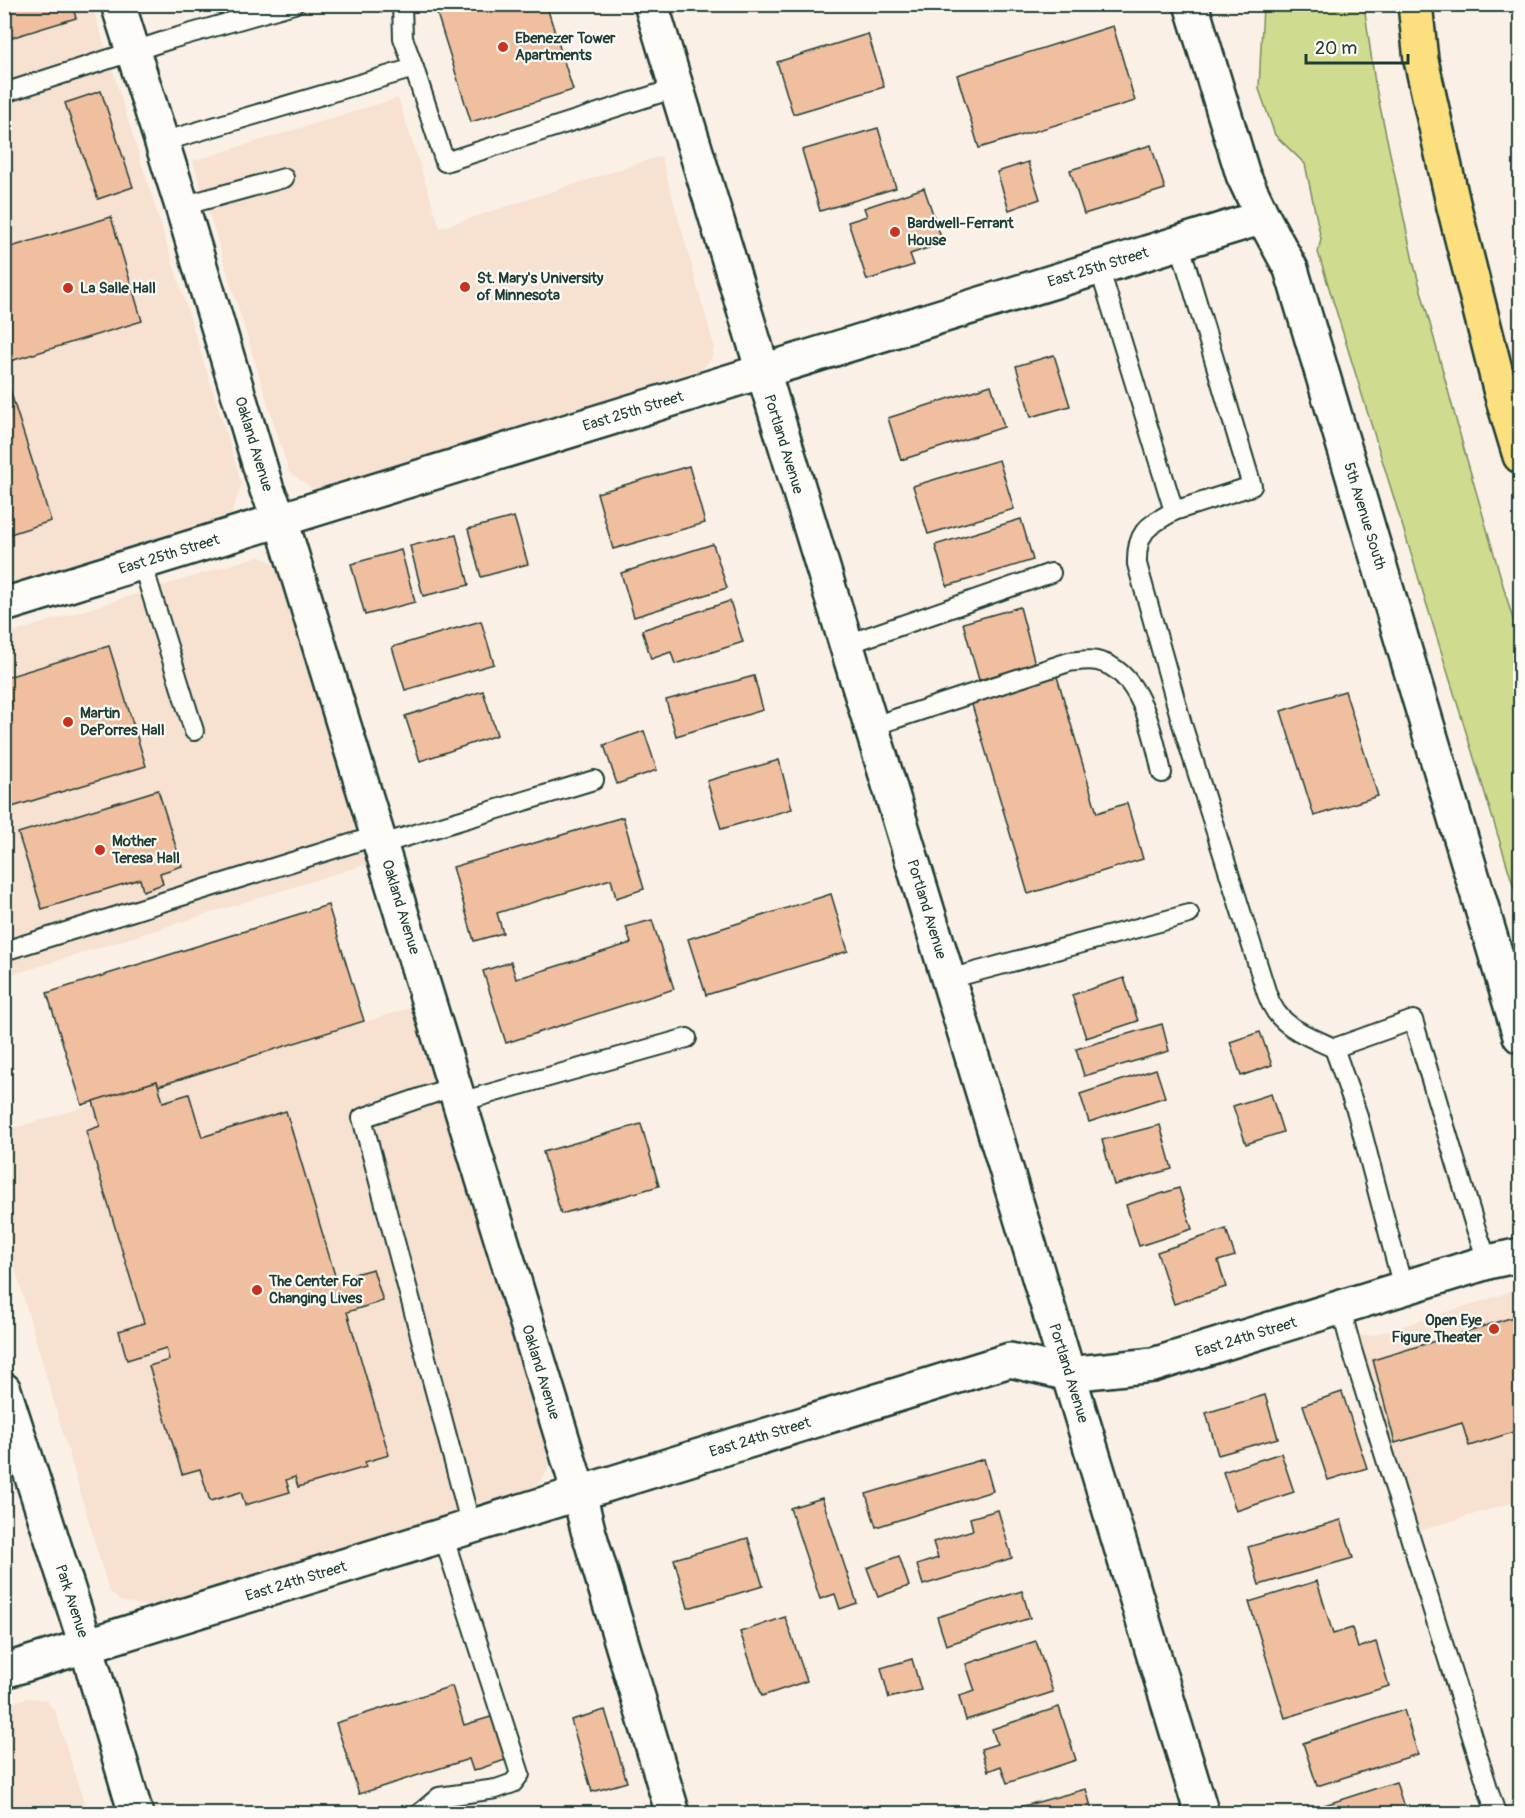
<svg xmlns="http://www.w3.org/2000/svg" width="1525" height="1818" viewBox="0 0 1525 1818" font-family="Pangolin,sans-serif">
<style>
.built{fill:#f7e1d1}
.green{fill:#cfdb8e;stroke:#778c61;stroke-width:1.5}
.building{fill:#f0bfa0;stroke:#1f3d34;stroke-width:1.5}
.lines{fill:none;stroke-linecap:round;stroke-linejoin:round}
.lane-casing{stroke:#1f3d34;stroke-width:22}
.street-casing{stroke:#1f3d34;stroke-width:38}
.secondary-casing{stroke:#1f3d34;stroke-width:38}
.highway-casing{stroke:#1f3d34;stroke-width:38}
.lane{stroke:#fdfcf7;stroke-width:18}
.street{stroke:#fdfcf7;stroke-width:33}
.secondary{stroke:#fdfcf7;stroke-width:33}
.highway{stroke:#fce080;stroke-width:33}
.poi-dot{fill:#c8321e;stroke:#fdfcf7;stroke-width:2}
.labels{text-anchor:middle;stroke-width:4.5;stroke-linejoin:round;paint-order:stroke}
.poi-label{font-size:15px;font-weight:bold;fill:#1f3d34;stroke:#fdfcf7;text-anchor:start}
.street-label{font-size:15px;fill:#1f3d34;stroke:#fdfcf7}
</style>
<rect width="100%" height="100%" fill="#faf0e6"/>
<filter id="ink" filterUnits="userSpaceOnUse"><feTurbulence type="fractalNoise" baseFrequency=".0167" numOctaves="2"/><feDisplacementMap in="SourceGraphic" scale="12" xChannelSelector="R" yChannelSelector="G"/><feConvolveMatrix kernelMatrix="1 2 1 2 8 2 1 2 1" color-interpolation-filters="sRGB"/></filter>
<g filter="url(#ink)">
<g class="built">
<path d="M 5,5 L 92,5 L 242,484 L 231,514 L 5,585 Z"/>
<path d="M 398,98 L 440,228 L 661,156 L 714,346 L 711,359 L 702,369 L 316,491 L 289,472 L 193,161 Z"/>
<path d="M 259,556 L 277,565 L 370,863 L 5,977 L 5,635 Z"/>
<path d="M 414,1007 L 546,1451 L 548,1470 L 532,1492 L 147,1606 L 120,1601 L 109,1591 L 5,1234 L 5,1131 Z"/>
<path d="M 1520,1287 L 1520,1500 L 1403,1536 L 1339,1338 L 1374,1335 L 1501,1295 Z"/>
<path d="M 28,1698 L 45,1700 L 55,1711 L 87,1813 L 5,1813 L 5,1705 Z"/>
</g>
<path class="green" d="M 1263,5 L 1364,5 L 1375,83 L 1413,261 L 1465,453 L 1520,644 L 1520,907 L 1318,252 L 1321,239 L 1305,164 L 1275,135 L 1259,89 Z"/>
<g class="building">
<path d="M 4,4 L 72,4 L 76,18 L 4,40 Z"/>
<path d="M 434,4 L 546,4 L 573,90 L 471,122 Z"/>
<path d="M 1113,26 L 1135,101 L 979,148 L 957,75 Z"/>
<path d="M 868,34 L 884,87 L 793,114 L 777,62 Z"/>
<path d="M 101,91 L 133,187 L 98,199 L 65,103 Z"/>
<path d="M 878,128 L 896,188 L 820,211 L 802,150 Z"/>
<path d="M 1151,145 L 1165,189 L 1084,214 L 1070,170 Z"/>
<path d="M 1028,162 L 1040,199 L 1009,210 L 997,172 Z"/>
<path d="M 924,188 L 943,243 L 910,254 L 914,265 L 867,280 L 848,222 L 867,216 L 864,208 Z"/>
<path d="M 111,217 L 142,321 L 4,363 L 4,249 Z"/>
<path d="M 1054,355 L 1070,406 L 1031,417 L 1016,366 Z"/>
<path d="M 4,371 L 51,521 L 4,536 Z"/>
<path d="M 991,385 L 1004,427 L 901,460 L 888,418 Z"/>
<path d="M 999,460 L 1014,509 L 928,534 L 913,486 Z"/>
<path d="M 689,466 L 705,523 L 613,549 L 597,493 Z"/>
<path d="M 514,517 L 528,564 L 481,577 L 468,529 Z"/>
<path d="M 1021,519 L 1033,560 L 947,586 L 935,545 Z"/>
<path d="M 456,535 L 469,585 L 423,596 L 410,546 Z"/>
<path d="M 713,544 L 727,588 L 634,617 L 621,573 Z"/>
<path d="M 401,550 L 415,602 L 365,615 L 351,564 Z"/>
<path d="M 730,601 L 743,642 L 675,664 L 671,652 L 651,659 L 642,630 Z"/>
<path d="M 1020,607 L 1035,664 L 979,680 L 963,623 Z"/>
<path d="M 481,621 L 494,664 L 405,690 L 392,647 Z"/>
<path d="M 109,646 L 146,766 L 12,807 L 4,782 L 4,678 Z"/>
<path d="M 1056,673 L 1097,813 L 1127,803 L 1143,859 L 1028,894 L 970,698 Z"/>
<path d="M 754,676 L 763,710 L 676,736 L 666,700 Z"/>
<path d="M 483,691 L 497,735 L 420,761 L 405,716 Z"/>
<path d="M 1345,691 L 1378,796 L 1314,816 L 1281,711 Z"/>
<path d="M 644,731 L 657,770 L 617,784 L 604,745 Z"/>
<path d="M 779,760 L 792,809 L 721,829 L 707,781 Z"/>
<path d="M 158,790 L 182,866 L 160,873 L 163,884 L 143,891 L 140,879 L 42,909 L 18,833 Z"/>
<path d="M 623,817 L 644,889 L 616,898 L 611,879 L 497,913 L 503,933 L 474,941 L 453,867 Z"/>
<path d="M 831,894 L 848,951 L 706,995 L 688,939 Z"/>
<path d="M 328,905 L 364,1021 L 158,1086 L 157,1081 L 82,1105 L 47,993 Z"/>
<path d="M 652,920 L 674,989 L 506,1043 L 483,971 L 511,962 L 516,979 L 631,943 L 626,927 Z"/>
<path d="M 1124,978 L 1138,1021 L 1086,1038 L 1072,995 Z"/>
<path d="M 1162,1024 L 1169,1051 L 1084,1076 L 1076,1049 Z"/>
<path d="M 1260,1032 L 1272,1065 L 1241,1076 L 1230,1042 Z"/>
<path d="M 1156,1069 L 1165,1097 L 1089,1122 L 1080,1094 Z"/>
<path d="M 157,1081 L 163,1102 L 189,1094 L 202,1137 L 286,1111 L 336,1279 L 373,1269 L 383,1301 L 347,1312 L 389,1455 L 365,1462 L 366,1467 L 298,1487 L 295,1477 L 286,1480 L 290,1492 L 245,1505 L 241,1492 L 210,1501 L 200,1469 L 182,1474 L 149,1366 L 169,1360 L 166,1348 L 127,1360 L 119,1331 L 144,1323 L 86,1131 L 100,1126 L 93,1101 Z"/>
<path d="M 1271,1094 L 1283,1132 L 1246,1144 L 1233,1106 Z"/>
<path d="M 641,1124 L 659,1186 L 561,1214 L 543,1152 Z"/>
<path d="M 1160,1125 L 1172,1169 L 1114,1185 L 1102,1140 Z"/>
<path d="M 1179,1188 L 1192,1229 L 1139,1246 L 1126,1205 Z"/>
<path d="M 1226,1229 L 1235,1256 L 1218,1261 L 1226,1287 L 1174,1304 L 1157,1252 Z"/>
<path d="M 1520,1315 L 1520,1430 L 1469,1446 L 1462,1423 L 1395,1443 L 1373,1360 Z"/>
<path d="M 1342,1392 L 1367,1468 L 1328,1480 L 1303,1405 Z"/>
<path d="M 1265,1395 L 1278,1438 L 1218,1455 L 1206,1413 Z"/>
<path d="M 1281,1453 L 1294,1492 L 1236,1511 L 1223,1472 Z"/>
<path d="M 984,1459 L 993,1491 L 876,1527 L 866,1494 Z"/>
<path d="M 822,1498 L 857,1603 L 840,1609 L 835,1594 L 820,1599 L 790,1508 Z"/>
<path d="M 998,1510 L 1012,1558 L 923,1585 L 917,1565 L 938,1558 L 933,1542 L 973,1530 L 970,1518 Z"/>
<path d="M 1341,1520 L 1353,1558 L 1259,1585 L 1248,1547 Z"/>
<path d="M 748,1538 L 763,1586 L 688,1608 L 674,1559 Z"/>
<path d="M 899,1556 L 909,1586 L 878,1597 L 867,1568 Z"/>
<path d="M 1317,1581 L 1333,1634 L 1352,1628 L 1358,1648 L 1376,1642 L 1389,1686 L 1285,1718 L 1249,1602 Z"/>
<path d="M 1022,1591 L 1030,1618 L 946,1645 L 937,1617 Z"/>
<path d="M 785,1617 L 807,1681 L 762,1696 L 740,1632 Z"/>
<path d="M 1036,1641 L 1053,1692 L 966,1720 L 959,1696 L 975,1691 L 966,1664 Z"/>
<path d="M 912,1659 L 921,1690 L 889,1698 L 881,1668 Z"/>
<path d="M 452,1686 L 464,1725 L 494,1716 L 508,1759 L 473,1771 L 469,1759 L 359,1794 L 336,1723 Z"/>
<path d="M 1059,1707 L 1076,1760 L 1007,1783 L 1001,1766 L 988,1771 L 981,1749 L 997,1744 L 992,1729 Z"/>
<path d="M 605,1710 L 627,1782 L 592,1792 L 571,1720 Z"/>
<path d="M 1404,1710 L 1418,1754 L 1317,1786 L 1303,1743 Z"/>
<path d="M 1396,1782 L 1406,1814 L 1316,1814 L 1315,1808 Z"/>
<path d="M 1086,1789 L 1093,1814 L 1002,1814 L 1002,1812 Z"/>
</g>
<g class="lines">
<g class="lane-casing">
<g id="lane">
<path d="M 414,68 L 445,162 L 676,88"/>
<path d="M 4,93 L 171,39 L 294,4"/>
<path d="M 162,142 L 414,68 L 403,38 L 402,4"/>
<path d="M 182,206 L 284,178"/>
<path d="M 1099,267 L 1174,511 L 1252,486 L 1179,242"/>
<path d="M 1174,511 C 1148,526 1136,531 1137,564 L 1182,724 L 1267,994 C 1269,1000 1272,1006 1276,1012 C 1289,1030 1314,1039 1334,1048 L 1413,1020 L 1475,1226 L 1488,1262"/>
<path d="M 142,563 L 194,731"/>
<path d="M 845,645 L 1051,573"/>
<path d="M 870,727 L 1069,662 C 1078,661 1089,659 1097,661 C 1141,670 1154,736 1162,773"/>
<path d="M 382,844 L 594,780"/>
<path d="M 4,951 L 379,835"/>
<path d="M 949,979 L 1189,914"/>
<path d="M 1334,1048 L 1357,1113 L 1403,1288"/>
<path d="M 455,1086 L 362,1118 L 471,1526"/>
<path d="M 460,1102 L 687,1038"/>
<path d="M 1341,1309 L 1352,1350 L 1496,1814"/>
<path d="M 419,1814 L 439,1797 L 496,1789 L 513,1783 L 520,1774 L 443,1535"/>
</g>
</g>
<g class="street-casing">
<g id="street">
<path d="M 118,4 L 182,206 L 267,490 L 281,520 L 579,1493 L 588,1530 L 673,1814"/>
<path d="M 1191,4 L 1243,175 L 1263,217 L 1291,269 L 1520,1036"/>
<path d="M 4,605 L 1263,217"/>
<path d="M 1069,1374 L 1153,1365 L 1488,1262 L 1520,1255"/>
</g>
</g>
<g class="secondary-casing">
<g id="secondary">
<path d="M 651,4 C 834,608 1020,1210 1202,1814"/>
<path d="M 4,1390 L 86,1645 L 136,1814"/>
<path d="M 4,1671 L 1010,1360 L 1069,1374"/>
</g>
</g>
<g class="highway-casing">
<path id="highway" d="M 1415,4 L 1421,60 L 1453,203 L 1501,393 L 1520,456"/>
</g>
<use href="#lane" class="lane"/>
<use href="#street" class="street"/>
<use href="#secondary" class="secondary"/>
<use href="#highway" class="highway"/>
</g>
</g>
<g class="poi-dot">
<circle cx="503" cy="47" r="6"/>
<circle cx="895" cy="232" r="6"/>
<circle cx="465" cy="287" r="6"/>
<circle cx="68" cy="288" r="6"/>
<circle cx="68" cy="722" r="6"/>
<circle cx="100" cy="850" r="6"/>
<circle cx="257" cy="1290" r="6"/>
<circle cx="1494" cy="1329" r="6"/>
</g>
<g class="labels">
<g class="poi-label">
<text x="515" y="43">Ebenezer Tower<tspan x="515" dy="17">Apartments</tspan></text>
<text x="907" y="228">Bardwell-Ferrant<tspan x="907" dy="17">House</tspan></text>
<text x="477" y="283">St. Mary's University<tspan x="477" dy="17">of Minnesota</tspan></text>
<text x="80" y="293">La Salle Hall</text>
<text x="80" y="718">Martin<tspan x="80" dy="17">DePorres Hall</tspan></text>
<text x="112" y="846">Mother<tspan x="112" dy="17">Teresa Hall</tspan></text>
<text x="269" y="1286">The Center For<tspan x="269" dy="17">Changing Lives</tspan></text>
<text x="1482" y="1325" text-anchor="end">Open Eye<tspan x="1482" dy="17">Figure Theater</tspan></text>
</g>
<g class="street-label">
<text transform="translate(1098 267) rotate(-17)" y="5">East 25th Street</text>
<text transform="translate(633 411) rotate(-17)" y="5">East 25th Street</text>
<text transform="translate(254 444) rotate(73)" y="5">Oakland Avenue</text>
<text transform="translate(784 444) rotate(73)" y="5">Portland Avenue</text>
<text transform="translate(1365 516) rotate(73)" y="5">5th Avenue South</text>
<text transform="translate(169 554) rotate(-17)" y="5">East 25th Street</text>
<text transform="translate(401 907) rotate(73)" y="5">Oakland Avenue</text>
<text transform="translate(927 909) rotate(73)" y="5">Portland Avenue</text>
<text transform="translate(1246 1337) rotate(-17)" y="5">East 24th Street</text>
<text transform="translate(541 1372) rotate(73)" y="5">Oakland Avenue</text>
<text transform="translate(1069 1373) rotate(73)" y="5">Portland Avenue</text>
<text transform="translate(760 1437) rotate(-17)" y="5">East 24th Street</text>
<text transform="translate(296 1581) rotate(-17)" y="5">East 24th Street</text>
<text transform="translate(72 1601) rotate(72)" y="5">Park Avenue</text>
</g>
</g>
<rect width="1525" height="1818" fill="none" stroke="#fdfcf7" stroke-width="24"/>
<rect x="12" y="12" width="1501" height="1794" fill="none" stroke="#1f3d34" stroke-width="2" filter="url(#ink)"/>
<path d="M1306 54v9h102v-9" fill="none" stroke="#1f3d34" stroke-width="3"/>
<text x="1315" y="54" font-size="18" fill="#1f3d34" stroke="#fdfcf7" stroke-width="4.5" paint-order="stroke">20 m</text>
</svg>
